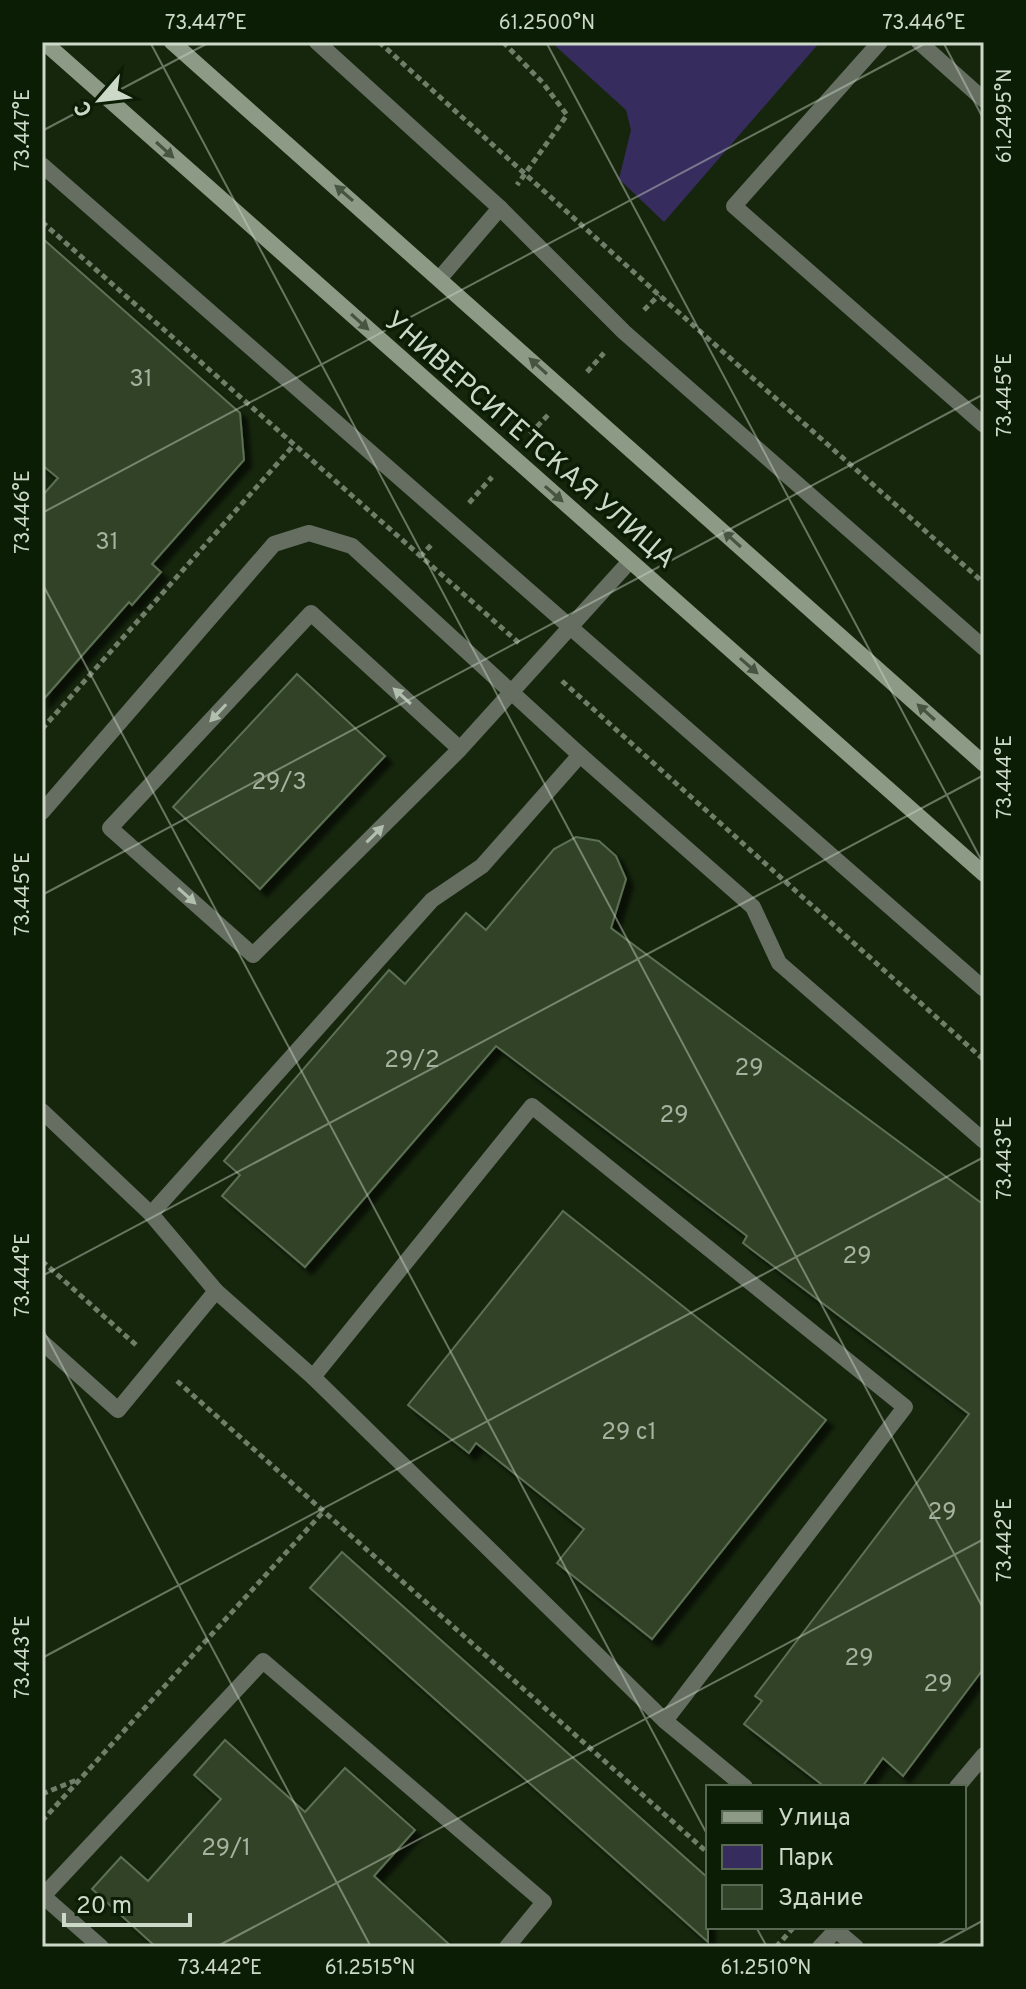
<svg xmlns="http://www.w3.org/2000/svg" width="1026" height="1989" viewBox="0 0 1026 1989" font-family="Overpass,sans-serif">
<style>
.green{fill:#362c5e}
.building{fill:#304228;stroke:#5c7053;stroke-width:2;filter:url(#shadow)}
.lines{fill:none;stroke-linecap:round;stroke-linejoin:round}
.path{stroke:#6f7d69;stroke-width:5;stroke-dasharray:6 4;stroke-linecap:butt}
.service{stroke:#656e61;stroke-width:16}
.secondary{stroke:#8c9a86;stroke-width:16}
.oneway{fill:#46553f}
.oneway2{fill:#b2beae}
.ticks{fill:none;stroke:#ccd8c8;stroke-width:2;stroke-opacity:0.45}
.labels{text-anchor:middle;stroke-width:7;stroke-linejoin:round;paint-order:stroke}
.number-label{font-size:24px;fill:#a5b2a0}
.street-label{font-size:28px;fill:#ccd8c8;stroke:#0c1d05}
.neatline{fill:none;stroke:#ccd8c8;stroke-width:3}
.ticks-label{font-size:20px;text-anchor:middle;fill:#ccd8c8}
</style>
<defs>
<filter id="shadow"><feDropShadow dx="7" dy="7" stdDeviation="2" flood-color="#0009"/></filter>
</defs>
<rect width="100%" height="100%" fill="#16260d"/>
<path class="green" d="M 551,42 L 820,42 L 664,222 L 619,179 L 631,130 L 626,110 Z"/>
<g class="building">
<path d="M 42,238 L 240,413 L 244,460 L 152,564 L 161,572 L 132,605 L 129,602 L 42,701 L 42,496 L 58,478 L 42,465 Z"/>
<path d="M 297,674 L 385,756 L 260,889 L 173,807 Z"/>
<path d="M 576,837 L 599,841 L 616,856 L 626,879 L 611,928 L 984,1205 L 984,1668 L 903,1776 L 883,1758 L 862,1787 L 825,1787 L 744,1724 L 762,1701 L 755,1696 L 969,1414 L 743,1243 L 747,1236 L 496,1046 L 305,1267 L 222,1196 L 240,1175 L 224,1161 L 389,970 L 405,984 L 466,913 L 486,930 L 554,849 Z"/>
<path d="M 563,1211 L 826,1420 L 652,1639 L 557,1563 L 584,1529 L 476,1443 L 469,1453 L 408,1405 Z"/>
<path d="M 342,1552 L 708,1878 L 708,1942 L 310,1588 Z"/>
<path d="M 225,1740 L 305,1812 L 345,1768 L 415,1830 L 374,1876 L 452,1947 L 156,1947 L 92,1889 L 121,1857 L 148,1881 L 221,1799 L 194,1775 Z"/>
</g>
<g class="lines">
<g class="path">
<path d="M 379,42 L 659,295 L 984,583"/>
<path d="M 503,42 L 543,83 L 567,115 L 517,185"/>
<path d="M 42,222 L 519,643"/>
<path d="M 644,310 L 659,295"/>
<path d="M 587,372 L 604,353"/>
<path d="M 530,434 L 548,415"/>
<path d="M 469,503 L 492,477"/>
<path d="M 420,557 L 433,543"/>
<path d="M 562,681 L 984,1060"/>
<path d="M 42,729 L 293,446"/>
<path d="M 42,1261 L 136,1345"/>
<path d="M 177,1381 L 708,1853"/>
<path d="M 42,1794 L 79,1779"/>
<path d="M 42,1821 L 323,1512"/>
<path d="M 776,1947 L 794,1927"/>
</g>
<g class="service">
<path d="M 317,42 L 500,208 L 624,332 L 984,648"/>
<path d="M 880,42 L 734,206 L 984,425"/>
<path d="M 919,42 L 984,100"/>
<path d="M 42,165 L 984,989"/>
<path d="M 440,278 L 500,208"/>
<path d="M 460,749 L 311,613 L 110,828 L 253,955 L 460,749 L 630,561"/>
<path d="M 42,812 L 274,544 L 309,533 L 352,546 L 580,755 L 753,907 L 779,963 L 984,1141"/>
<path d="M 42,1111 L 151,1214 L 216,1291 L 313,1377 L 665,1721 L 745,1787"/>
<path d="M 151,1214 L 432,900 L 482,866 L 580,755"/>
<path d="M 42,1342 L 118,1410 L 216,1291"/>
<path d="M 313,1377 L 532,1106 L 905,1407 L 665,1721"/>
<path d="M 957,1787 L 984,1755"/>
<path d="M 836,1930 L 856,1947"/>
<path d="M 101,1947 L 43,1896 L 263,1661 L 544,1902 L 507,1947"/>
<path d="M 820,1947 L 839,1927"/>
</g>
<g class="secondary">
<path d="M 44,42 L 984,874"/>
<path d="M 172,42 L 984,764"/>
</g>
</g>
<defs><path id="oneway-solid" d="M-6-.8H1V-3.2L6.5 0L1 3.2V.8H-6Z" transform="scale(2)"/></defs>
<g class="oneway">
<use href="#oneway-solid" transform="translate(165 150) rotate(42)"/>
<use href="#oneway-solid" transform="translate(344 193) rotate(-139)"/>
<use href="#oneway-solid" transform="translate(360 322) rotate(42)"/>
<use href="#oneway-solid" transform="translate(538 366) rotate(-138)"/>
<use href="#oneway-solid" transform="translate(554 494) rotate(41)"/>
<use href="#oneway-solid" transform="translate(732 539) rotate(-138)"/>
<use href="#oneway-solid" transform="translate(749 666) rotate(41)"/>
<use href="#oneway-solid" transform="translate(926 712) rotate(-138)"/>
</g>
<g class="oneway2">
<use href="#oneway-solid" transform="translate(402 696) rotate(-138)"/>
<use href="#oneway-solid" transform="translate(218 713) rotate(133)"/>
<use href="#oneway-solid" transform="translate(375 834) rotate(-45)"/>
<use href="#oneway-solid" transform="translate(187 896) rotate(42)"/>
</g>
<path class="ticks" d="M 150,42 L 984,1610M 546,42 L 984,865M 943,42 L 984,120M 42,131 L 210,42M 42,513 L 928,42M 42,583 L 708,1836M 42,895 L 984,394M 42,1276 L 984,775M 42,1328 L 371,1947M 42,1658 L 984,1157M 756,1927 L 767,1947M 216,1947 L 984,1539M 934,1947 L 984,1920"/>
<g class="labels">
<g class="number-label">
<text x="141" y="386">31</text>
<text x="107" y="549">31</text>
<text x="279" y="789">29/3</text>
<text x="412" y="1067">29/2</text>
<text x="749" y="1075">29</text>
<text x="674" y="1122">29</text>
<text x="857" y="1263">29</text>
<text x="629" y="1439">29 с1</text>
<text x="942" y="1519">29</text>
<text x="859" y="1665">29</text>
<text x="938" y="1691">29</text>
<text x="226" y="1855">29/1</text>
</g>
<g class="street-label">
<text transform="translate(531 439) rotate(41)" y="10">УНИВЕРСИТЕТСКАЯ УЛИЦА</text>
</g>
</g>
<rect width="1026" height="1989" fill="none" stroke="#0c1d05" stroke-width="88"/>
<rect x="706" y="1785" width="260" height="144" fill="#0c1d05" stroke="#596853" stroke-width="2"/>
<rect x="722" y="1811" width="40" height="12" fill="#8c9a86" stroke="#596853" stroke-width="2"/>
<text x="778" y="1825" font-size="24" fill="#ccd8c8">Улица</text>
<rect x="722" y="1845" width="40" height="24" fill="#362c5e" stroke="#596853" stroke-width="2"/>
<text x="778" y="1865" font-size="24" fill="#ccd8c8">Парк</text>
<rect x="722" y="1885" width="40" height="24" fill="#304228" stroke="#596853" stroke-width="2"/>
<text x="778" y="1905" font-size="24" fill="#ccd8c8">Здание</text>
<g transform="translate(100 100) rotate(242)" stroke="#0c1d05" stroke-width="6" paint-order="stroke">
<path d="M0-6L14 30L0 20L-14 30Z" fill="#ccd8c8"/>
<text y="-12" font-size="22" font-weight="bold" text-anchor="middle" fill="#ccd8c8">С</text>
</g>
<path d="M64 1913v12h126v-12" fill="none" stroke="#ccd8c8" stroke-width="4"/>
<text x="76" y="1913" font-size="24" fill="#ccd8c8" stroke="#0c1d05" stroke-width="6" paint-order="stroke">20 m</text>
<rect x="44" y="44" width="938" height="1901" class="neatline"/>
<g class="ticks-label">
<text x="206" y="29">73.447°E</text>
<text x="547" y="29">61.2500°N</text>
<text x="924" y="29">73.446°E</text>
<text transform="translate(1004 116) rotate(-90)" y="7">61.2495°N</text>
<text transform="translate(22 130) rotate(-90)" y="7">73.447°E</text>
<text transform="translate(1004 395) rotate(-90)" y="7">73.445°E</text>
<text transform="translate(22 512) rotate(-90)" y="7">73.446°E</text>
<text transform="translate(1004 777) rotate(-90)" y="7">73.444°E</text>
<text transform="translate(22 894) rotate(-90)" y="7">73.445°E</text>
<text transform="translate(1004 1158) rotate(-90)" y="7">73.443°E</text>
<text transform="translate(22 1275) rotate(-90)" y="7">73.444°E</text>
<text transform="translate(1004 1540) rotate(-90)" y="7">73.442°E</text>
<text transform="translate(22 1657) rotate(-90)" y="7">73.443°E</text>
<text x="220" y="1974">73.442°E</text>
<text x="370" y="1974">61.2515°N</text>
<text x="766" y="1974">61.2510°N</text>
</g>
</svg>
